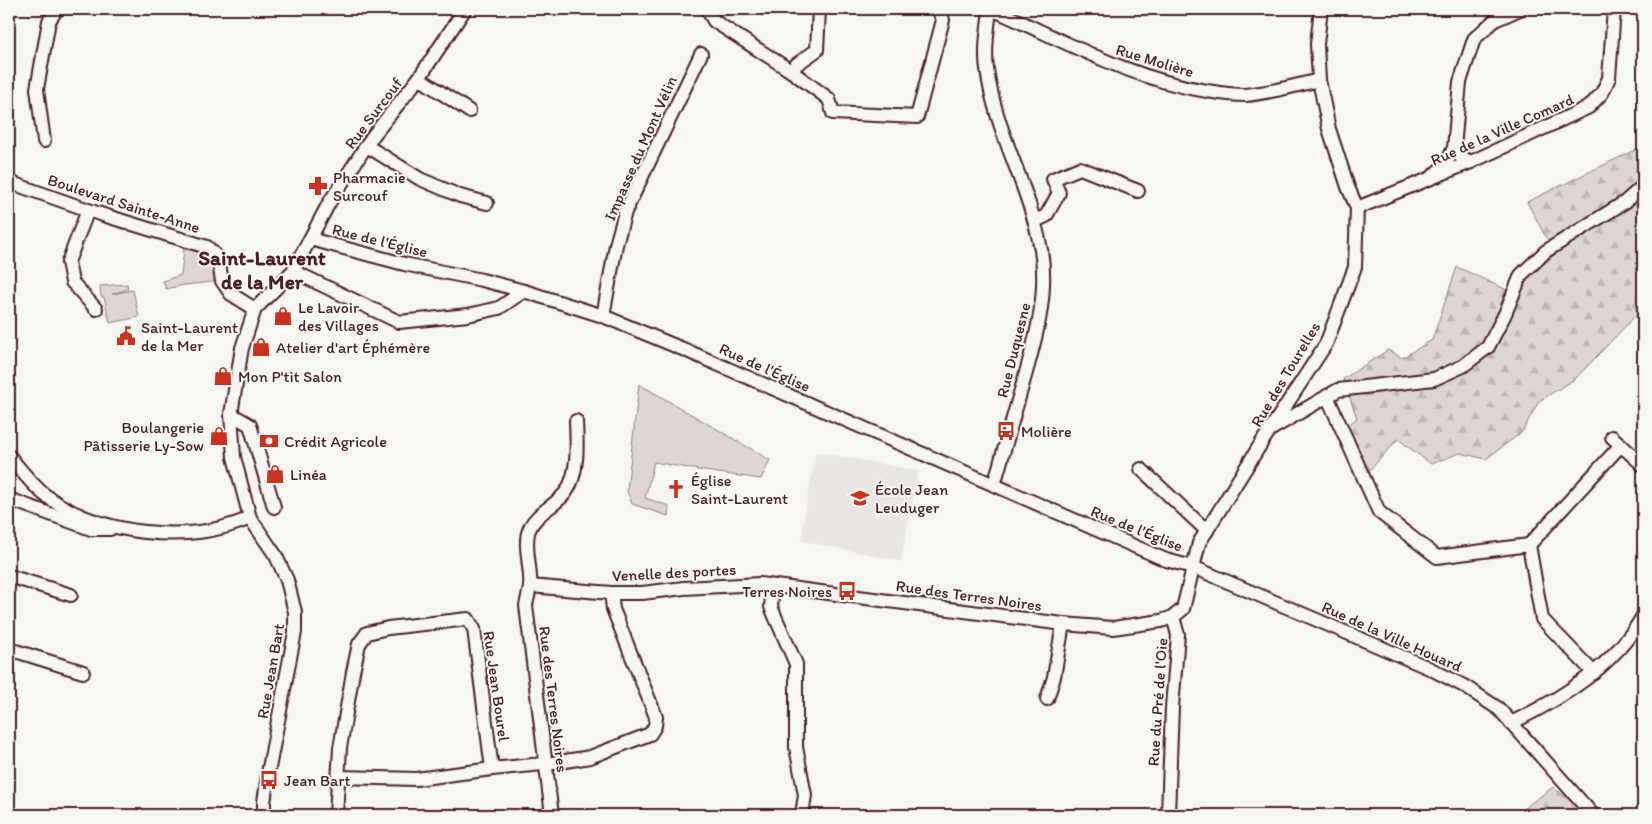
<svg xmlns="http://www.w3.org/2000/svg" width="1652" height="824" viewBox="0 0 1652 824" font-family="Itim,sans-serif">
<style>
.built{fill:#e9e6e3}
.grass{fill:#ddd6d5;stroke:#947a80}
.forest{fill:url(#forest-firs);stroke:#947a80}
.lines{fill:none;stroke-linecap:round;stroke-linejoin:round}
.minor-casing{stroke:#4a1f2b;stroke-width:16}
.minor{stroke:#f6f6f2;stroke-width:12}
.labels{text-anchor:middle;stroke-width:4;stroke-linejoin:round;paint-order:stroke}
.street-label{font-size:16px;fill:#4a1f2b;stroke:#f6f6f2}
.poi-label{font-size:16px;fill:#4a1f2b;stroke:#f6f6f2;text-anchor:start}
.district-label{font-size:21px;font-weight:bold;fill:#4a1f2b;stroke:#f6f6f2}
</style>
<defs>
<pattern id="forest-firs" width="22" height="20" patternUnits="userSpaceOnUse" patternTransform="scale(1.25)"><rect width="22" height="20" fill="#ddd6d5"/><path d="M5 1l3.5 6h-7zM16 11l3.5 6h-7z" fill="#bfb7b7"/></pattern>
</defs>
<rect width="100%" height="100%" fill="#f6f6f2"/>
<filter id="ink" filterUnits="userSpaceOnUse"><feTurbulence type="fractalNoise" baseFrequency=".02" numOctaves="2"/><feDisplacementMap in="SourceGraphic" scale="10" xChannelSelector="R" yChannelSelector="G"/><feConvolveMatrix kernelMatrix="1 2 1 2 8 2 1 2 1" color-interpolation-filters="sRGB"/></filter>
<g filter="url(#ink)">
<path class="built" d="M 816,452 L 918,471 L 901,561 L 802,541 L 804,517 Z"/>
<g class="grass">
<path d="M 184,249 C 210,254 210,254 216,279 L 213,282 L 184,285 L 166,289 L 163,281 L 181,275 Z"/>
<path d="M 127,284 L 128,289 L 112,294 L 133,290 L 139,317 L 110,323 L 104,297 L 101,297 L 100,286 Z"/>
<path d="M 639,384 L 770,460 L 761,479 L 705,471 L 654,462 L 645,498 L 669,506 L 668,516 L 632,504 L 627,491 Z"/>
</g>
<g class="forest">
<path d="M 1643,146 L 1643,295 L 1634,304 L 1638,313 L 1575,379 L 1539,401 L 1522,432 L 1486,459 L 1460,453 L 1431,464 L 1398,439 L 1368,472 L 1347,426 L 1357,418 L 1343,379 L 1388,350 L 1402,358 L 1432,340 L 1457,267 L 1520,296 L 1529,278 L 1555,254 L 1527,202 Z"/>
<path d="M 1553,787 L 1587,815 L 1515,815 Z"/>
</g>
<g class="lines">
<g class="minor-casing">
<g id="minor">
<path d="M 707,9 L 714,21 L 791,71 L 829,99 L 833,113 L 917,117 L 943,20 L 938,9"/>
<path d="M 990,9 C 988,29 984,49 987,69 C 995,132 1030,187 1041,250 C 1049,297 1034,345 1021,390 C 1012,422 1003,453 994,485"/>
<path d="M 990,10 L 1001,13 C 1068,43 1134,80 1207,91 C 1219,93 1232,95 1245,95 C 1270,93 1294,86 1319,80"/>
<path d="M 791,71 L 797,64 L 817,50 L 819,9"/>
<path d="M 419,78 L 469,111"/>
<path d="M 44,141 L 37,89 L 49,21 L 57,9"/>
<path d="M 367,146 L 420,179 L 460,196 L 487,203"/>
<path d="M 1471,162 L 1461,157 L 1454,148 L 1460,82 L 1474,39 L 1495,20 L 1520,9"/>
<path d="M 1434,175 L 1446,164 L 1454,148"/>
<path d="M 9,182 L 97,213 L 207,247 L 218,258 L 222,281 L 231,294 L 255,309"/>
<path d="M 1357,208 L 1471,162 L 1589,107 L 1602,93 L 1609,78 L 1614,9"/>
<path d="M 88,210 L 68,262 L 72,282 L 96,309"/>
<path d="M 1035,221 L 1046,216 L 1059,193 L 1053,179 L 1080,168 L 1138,191"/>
<path d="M 310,239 L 404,264 L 482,280 L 524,291 L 603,316 L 685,350 L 1166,560 L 1193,567 L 1429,668 L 1464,686 L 1499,709 L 1593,815"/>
<path d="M 293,271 L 399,322 L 468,315 L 499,308 L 524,291"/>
<path d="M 603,316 L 616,245 L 625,212 L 701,54"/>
<path d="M 1327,396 L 1379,512 L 1437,557 L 1529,545"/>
<path d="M 231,414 L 250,425 L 274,507"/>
<path d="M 1273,428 L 1338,390 L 1434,379 L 1463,366 L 1488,347 L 1505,314 L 1521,275 L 1546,251 L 1625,202 L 1643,186"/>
<path d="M 1612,437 L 1643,465"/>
<path d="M 9,456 C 20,469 32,485 45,495 C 100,536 189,545 250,518"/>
<path d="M 1141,469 L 1207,531"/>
<path d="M 9,499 L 91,529 L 110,529"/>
<path d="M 1529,545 L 1542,619 L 1594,673"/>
<path d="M 1529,545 L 1621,445"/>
<path d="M 9,576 L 71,595"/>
<path d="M 530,586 L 611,593 L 642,593 L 684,588 L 760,584 L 1063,624 L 1113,628 L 1161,621 L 1173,617 L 1183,609 L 1199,543 L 1262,442 L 1326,344 L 1355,267 L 1357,208 L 1348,187 L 1329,129 L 1319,80 L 1317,44 L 1321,9"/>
<path d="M 773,586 L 771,607 L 796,664 L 796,747 L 805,795 L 802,815"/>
<path d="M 9,649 L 83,672"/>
<path d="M 1047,699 L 1054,677 L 1063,624"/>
<path d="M 1511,723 C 1563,698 1614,666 1643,616"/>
<path d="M 339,777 L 416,779 L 492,769"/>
<path d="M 264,815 L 264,802 L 269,768 L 295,632 L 295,612 L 287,580 L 276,556 L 250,518 L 234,457 L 231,414 L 242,348 L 255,309 L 293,271 L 329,203 L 372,137 L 419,78 L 465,9"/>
<path d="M 336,815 L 340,748 L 353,672 L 359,644 L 367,633 L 388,628 L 468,619 L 474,629 L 492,769 L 553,763 L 590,757 L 650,734 L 655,726 L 656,717 L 613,609 L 611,593"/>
<path d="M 552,815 L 526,606 C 527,600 529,593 530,587 C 532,571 523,545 529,530 C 535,513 556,506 566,492 C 579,473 577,443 576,421"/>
<path d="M 1168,815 L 1172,707 L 1178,635 L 1173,617"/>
</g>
</g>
<use href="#minor" class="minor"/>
</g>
</g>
<defs>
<g id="pharmacy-bare" transform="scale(1.5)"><path d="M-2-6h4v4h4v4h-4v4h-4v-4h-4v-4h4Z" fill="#c8321e" stroke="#f6f6f2" stroke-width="2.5" paint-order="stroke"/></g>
<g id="shop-bare" transform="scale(1.5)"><path d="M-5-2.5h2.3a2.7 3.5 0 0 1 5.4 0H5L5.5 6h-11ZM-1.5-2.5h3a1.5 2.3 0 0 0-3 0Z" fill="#c8321e" stroke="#f6f6f2" stroke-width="2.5" paint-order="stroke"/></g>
<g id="civic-bare" transform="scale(1.5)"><path d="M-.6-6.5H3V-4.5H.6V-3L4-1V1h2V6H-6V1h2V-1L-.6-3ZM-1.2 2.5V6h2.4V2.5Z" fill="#c8321e" stroke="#f6f6f2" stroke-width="2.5" paint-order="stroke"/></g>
<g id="bus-bare" transform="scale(1.5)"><path d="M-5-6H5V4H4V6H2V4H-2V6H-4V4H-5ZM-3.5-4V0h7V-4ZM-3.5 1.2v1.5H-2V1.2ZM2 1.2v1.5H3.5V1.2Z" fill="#c8321e" stroke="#f6f6f2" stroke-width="2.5" paint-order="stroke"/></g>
<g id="bank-bare" transform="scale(1.5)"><path d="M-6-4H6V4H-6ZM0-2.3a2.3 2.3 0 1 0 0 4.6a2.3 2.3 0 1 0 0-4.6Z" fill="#c8321e" stroke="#f6f6f2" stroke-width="2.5" paint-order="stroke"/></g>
<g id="church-bare" transform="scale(1.5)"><path d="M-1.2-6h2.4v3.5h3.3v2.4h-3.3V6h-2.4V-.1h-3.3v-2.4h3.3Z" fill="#c8321e" stroke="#f6f6f2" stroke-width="2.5" paint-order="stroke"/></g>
<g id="school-bare" transform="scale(1.5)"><path d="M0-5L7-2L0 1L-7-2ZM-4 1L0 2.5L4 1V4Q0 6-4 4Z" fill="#c8321e" stroke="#f6f6f2" stroke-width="2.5" paint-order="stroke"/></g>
</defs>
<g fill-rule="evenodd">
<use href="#pharmacy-bare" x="318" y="186"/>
<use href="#shop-bare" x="283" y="316"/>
<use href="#civic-bare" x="126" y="336"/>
<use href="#shop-bare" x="261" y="347"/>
<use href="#shop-bare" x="223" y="376"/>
<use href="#bus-bare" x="1006" y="431"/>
<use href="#shop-bare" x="219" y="436"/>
<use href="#bank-bare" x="269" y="441"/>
<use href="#shop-bare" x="275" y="474"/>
<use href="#church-bare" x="676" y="489"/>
<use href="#school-bare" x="860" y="498"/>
<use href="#bus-bare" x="847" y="591"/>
<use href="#bus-bare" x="269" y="780"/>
</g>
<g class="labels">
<g class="street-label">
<text transform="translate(1155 60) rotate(17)" y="6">Rue Molière</text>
<text transform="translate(373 113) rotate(-53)" y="6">Rue Surcouf</text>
<text transform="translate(1502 129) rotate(-24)" y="6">Rue de la Ville Comard</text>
<text transform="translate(640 148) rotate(-66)" y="6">Impasse du Mont Vélin</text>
<text transform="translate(124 203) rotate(18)" y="6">Boulevard Sainte-Anne</text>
<text transform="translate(380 240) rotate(14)" y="6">Rue de l'Église</text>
<text transform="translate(1013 350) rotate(-76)" y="6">Rue Duquesne</text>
<text transform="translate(765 367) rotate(24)" y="6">Rue de l'Église</text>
<text transform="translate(1285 374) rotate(-59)" y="6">Rue des Tourelles</text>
<text transform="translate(1137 528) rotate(22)" y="6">Rue de l'Église</text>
<text transform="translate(674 572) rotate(-3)" y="6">Venelle des portes</text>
<text transform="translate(969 595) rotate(8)" y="6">Rue des Terres Noires</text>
<text transform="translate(1392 636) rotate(24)" y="6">Rue de la Ville Houard</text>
<text transform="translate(270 671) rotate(-80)" y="6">Rue Jean Bart</text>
<text transform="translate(497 686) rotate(82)" y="6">Rue Jean Bourel</text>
<text transform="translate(554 699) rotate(83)" y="6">Rue des Terres Noires</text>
<text transform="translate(1157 702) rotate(-86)" y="6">Rue du Pré de l'Oie</text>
</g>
<g class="poi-label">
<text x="333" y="183">Pharmacie<tspan x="333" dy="18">Surcouf</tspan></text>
<text x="298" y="313">Le Lavoir<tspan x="298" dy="18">des Villages</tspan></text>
<text x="141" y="333">Saint-Laurent<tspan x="141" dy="18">de la Mer</tspan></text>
<text x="276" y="353">Atelier d'art Éphémère</text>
<text x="238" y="382">Mon P'tit Salon</text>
<text x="204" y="433" text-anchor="end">Boulangerie<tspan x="204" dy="18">Pâtisserie Ly-Sow</tspan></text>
<text x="1021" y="437">Molière</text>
<text x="284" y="447">Crédit Agricole</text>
<text x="290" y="480">Linéa</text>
<text x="691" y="486">Église<tspan x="691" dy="18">Saint-Laurent</tspan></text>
<text x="875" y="495">École Jean<tspan x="875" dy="18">Leuduger</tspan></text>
<text x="832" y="597" text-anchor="end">Terres Noires</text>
<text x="284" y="786">Jean Bart</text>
</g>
<g class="district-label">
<text x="262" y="265">Saint-Laurent<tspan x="262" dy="24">de la Mer</tspan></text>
</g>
</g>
<rect width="1652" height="824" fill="none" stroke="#f6f6f2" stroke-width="30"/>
<rect x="15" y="15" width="1622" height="794" fill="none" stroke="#4a1f2b" stroke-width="2" filter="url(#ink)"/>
</svg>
